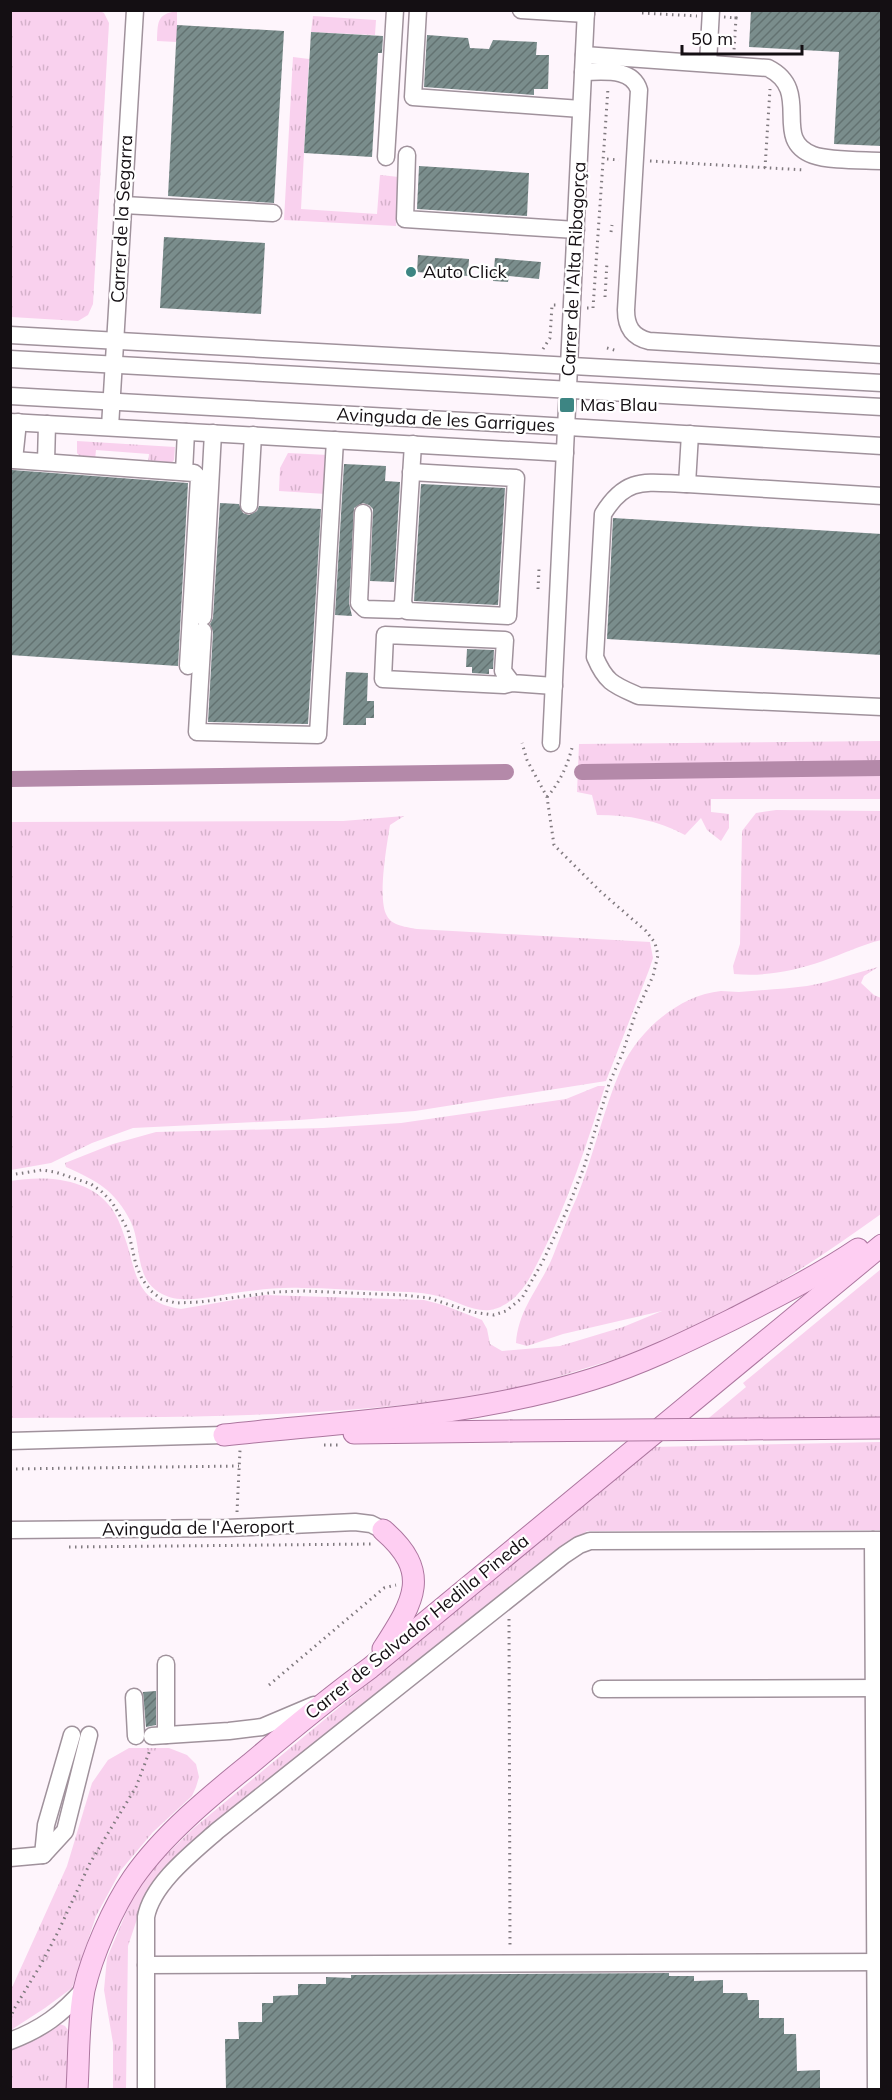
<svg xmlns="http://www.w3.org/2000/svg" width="892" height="2100" viewBox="0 0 892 2100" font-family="Mulish,sans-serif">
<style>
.grass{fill:url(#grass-tufts)}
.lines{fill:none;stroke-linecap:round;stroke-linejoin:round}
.canal{stroke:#b489a9;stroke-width:16}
.building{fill:url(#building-hatch)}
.minor-casing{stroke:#a0929c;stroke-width:19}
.major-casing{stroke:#ac769f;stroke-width:23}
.path{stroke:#807a7f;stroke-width:3;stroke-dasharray:1.5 4.5;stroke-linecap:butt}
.minor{stroke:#fff;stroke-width:16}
.major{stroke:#fecef2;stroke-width:21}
.major-bridge-casing{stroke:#ac769f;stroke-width:23;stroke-linecap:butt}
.major-bridge{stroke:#fecef2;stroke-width:21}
.poi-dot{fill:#3d8583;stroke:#fff;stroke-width:2}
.labels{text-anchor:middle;stroke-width:4.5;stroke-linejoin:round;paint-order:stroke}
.street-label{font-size:18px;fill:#140f13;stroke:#fff}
.poi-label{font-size:18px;fill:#140f13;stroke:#fff;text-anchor:start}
</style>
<defs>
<pattern id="grass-tufts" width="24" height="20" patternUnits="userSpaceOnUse" patternTransform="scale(1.5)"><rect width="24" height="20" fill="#f9d1ee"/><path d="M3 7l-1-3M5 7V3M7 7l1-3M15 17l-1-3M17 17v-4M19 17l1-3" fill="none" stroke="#d5b2cb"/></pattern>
<pattern id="building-hatch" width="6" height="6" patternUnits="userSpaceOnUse" patternTransform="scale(1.5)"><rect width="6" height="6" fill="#7a8d8c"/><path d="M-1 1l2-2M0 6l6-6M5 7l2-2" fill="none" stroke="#637271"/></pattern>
</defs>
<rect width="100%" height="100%" fill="#fef5fc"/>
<g class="grass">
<path d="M 10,11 L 100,11 L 104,13 L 109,23 L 93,304 L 88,315 L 78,321 L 11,317 Z"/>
<path d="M 177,11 L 177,42 L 157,41 C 158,23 156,14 177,11 Z"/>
<path d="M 313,16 L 376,20 L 375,35 L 311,32 Z"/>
<path d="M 293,57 L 309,59 L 301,209 L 377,214 L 380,175 L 399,177 L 396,226 L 284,220 Z"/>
<path d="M 77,441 L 175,447 L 174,460 L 170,465 L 148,463 L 149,454 L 96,450 L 95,460 L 82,459 L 77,453 Z"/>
<path d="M 288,453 L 328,455 L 326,494 L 279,491 L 280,468 Z"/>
<path d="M 881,741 L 881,799 L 711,799 L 711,812 L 729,814 L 729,828 L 721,841 L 707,830 L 701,818 L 685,835 C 657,820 629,815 597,815 L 592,795 L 577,792 L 579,744 Z"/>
<path d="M 776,810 L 881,811 L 881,940 C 861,945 843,954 823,961 C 794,971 764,977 734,974 L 733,966 L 740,944 L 742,831 L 756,813 Z"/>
<path d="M 404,816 L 390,825 C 387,844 377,900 387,916 C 392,926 407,927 417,929 L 650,942 L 653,958 L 649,970 L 606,1081 L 415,1111 L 299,1120 L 133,1128 L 92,1143 L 51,1163 L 11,1170 L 11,822 L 343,821 Z"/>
<path d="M 878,967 L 864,976 L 861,983 L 874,995 L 881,998 L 881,1214 C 809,1266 731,1316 647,1349 C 631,1355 615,1359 599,1364 C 563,1375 525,1388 488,1394 C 330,1419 170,1417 11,1418 L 11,1181 C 45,1175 91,1178 112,1209 C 119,1219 123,1232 127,1244 C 132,1260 135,1282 148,1295 C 157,1304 169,1307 181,1309 L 264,1295 L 424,1300 L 443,1305 L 482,1320 L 487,1329 L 490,1344 L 502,1351 L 560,1346 L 623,1327 L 662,1311 L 563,1334 L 527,1346 L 516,1343 C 518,1309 541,1286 553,1256 C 561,1236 568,1216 577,1197 C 594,1155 603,1110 621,1069 C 638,1031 679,995 721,991 C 727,991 733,992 739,992 C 762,990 785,989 807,986 C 831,982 855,973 878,967 Z"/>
<path d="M 598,1086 L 605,1086 C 587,1144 568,1202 541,1256 C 534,1269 528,1284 517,1295 C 510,1302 500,1309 490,1310 C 472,1312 455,1300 438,1296 C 419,1291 398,1292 379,1291 C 353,1290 327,1288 302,1288 C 279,1287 256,1290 234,1293 C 211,1296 183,1305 162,1294 C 134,1280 142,1245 131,1222 C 115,1190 97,1181 66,1167 L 65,1163 L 113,1144 L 156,1132 L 323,1128 L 401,1123 L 566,1099 Z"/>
<path d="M 881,1269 L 881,1417 L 704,1422 L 746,1387 L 743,1383 Z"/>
<path d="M 881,1442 L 881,1530 L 587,1531 L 210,1832 L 142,1904 L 128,1946 L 126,2089 L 113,2090 L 113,2043 L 104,1990 L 107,1958 L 131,1901 L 146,1878 L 164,1857 L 195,1827 L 653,1447 Z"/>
<path d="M 129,1748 L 169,1748 L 187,1755 L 196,1764 L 199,1777 L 196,1787 L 192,1796 L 153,1832 L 121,1870 L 96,1916 L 72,1988 L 45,2008 L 11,2030 L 10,1992 L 67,1866 L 92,1783 L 108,1760 Z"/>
<path d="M 60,2024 L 65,2026 L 68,2030 L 67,2089 L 11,2089 L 10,2048 Z"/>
</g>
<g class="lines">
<g class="canal">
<path d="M 582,772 L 882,768"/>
<path d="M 10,779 L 506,772"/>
</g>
</g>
<g class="building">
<path d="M 751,10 L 882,10 L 882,146 L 834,144 L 839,52 L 749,47 Z"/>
<path d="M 177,25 L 284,31 L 274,203 L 168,196 Z"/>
<path d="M 311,32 L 383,36 L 382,53 L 378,53 L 372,157 L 304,153 Z"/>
<path d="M 427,35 L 468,38 L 470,48 L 489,49 L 493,40 L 537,42 L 536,55 L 549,55 L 548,89 L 534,89 L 534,95 L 424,87 Z"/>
<path d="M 419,166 L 529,173 L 527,216 L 417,209 Z"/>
<path d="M 164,237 L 265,243 L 261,314 L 160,308 Z"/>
<path d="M 418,255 L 469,259 L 468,276 L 417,272 Z"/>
<path d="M 495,258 L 541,262 L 539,279 L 509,276 L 508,282 L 493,281 Z"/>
<path d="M 344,464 L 386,466 L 385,481 L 400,482 L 394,582 L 370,581 L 373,509 L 369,505 L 363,503 L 354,508 L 349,603 L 352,616 L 335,615 Z"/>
<path d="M 12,470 L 188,483 L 178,666 L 10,655 L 10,500 Z"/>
<path d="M 421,484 L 505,488 L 498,605 L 414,601 Z"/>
<path d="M 220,503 L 239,504 L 243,513 L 249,515 L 257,511 L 259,506 L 321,509 L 308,724 L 208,722 L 213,632 L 210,624 L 213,618 Z"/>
<path d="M 613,518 L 882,534 L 882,655 L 607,639 Z"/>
<path d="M 467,649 L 494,650 L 493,669 L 489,669 L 489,674 L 472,673 L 472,667 L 466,667 Z"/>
<path d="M 346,672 L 368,673 L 367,701 L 374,701 L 374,718 L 366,718 L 366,725 L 343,725 Z"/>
<path d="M 156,1691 L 156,1725 L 146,1727 L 143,1692 Z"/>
<path d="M 669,1973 L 669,1976 L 694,1976 L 694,1981 L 723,1980 L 723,1993 L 747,1993 L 748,2000 L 759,2000 L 759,2018 L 784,2018 L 784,2034 L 796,2034 L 797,2071 L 820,2070 L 820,2090 L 226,2090 L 225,2039 L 239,2039 L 238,2022 L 262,2022 L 262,2003 L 273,2003 L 273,1996 L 298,1995 L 298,1984 L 326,1984 L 326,1977 L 351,1978 L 351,1975 Z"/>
</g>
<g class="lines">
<g class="minor-casing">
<g id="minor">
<path d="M 418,10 L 413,97 L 581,109"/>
<path d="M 521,10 L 586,14"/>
<path d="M 584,55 L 768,68 C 814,91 770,139 813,155 C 829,161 863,160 882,161"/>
<path d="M 708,63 L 711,10"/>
<path d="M 583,72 C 602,72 632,67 639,90 L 626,310 C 626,326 632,337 649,341 L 882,355"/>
<path d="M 407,155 L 405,219 L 576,230"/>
<path d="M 386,157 L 395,10"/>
<path d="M 123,205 L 273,213"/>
<path d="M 10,335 L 882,383"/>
<path d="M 10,359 L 882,407"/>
<path d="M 10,396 L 535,425 L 882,446"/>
<path d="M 10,422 L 565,453"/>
<path d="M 110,427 L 135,10"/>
<path d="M 690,434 L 687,484 C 647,483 627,475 603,514 L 595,657 C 606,683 614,685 639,696 L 882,707"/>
<path d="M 10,459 L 14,460 L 18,422"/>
<path d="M 14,460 L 194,473 L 199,478 L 188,666"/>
<path d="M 46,462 L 47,424"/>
<path d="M 184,472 L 186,432"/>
<path d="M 687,484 L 882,496"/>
<path d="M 249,505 L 253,435"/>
<path d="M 363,513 L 359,603 L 365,609 L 399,610 L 403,603 L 413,444"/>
<path d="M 403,603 L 407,611 L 508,616 L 516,478 L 411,472"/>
<path d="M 203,617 L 213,433"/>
<path d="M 203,631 L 197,732 L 318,735 L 335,440"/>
<path d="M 512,683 L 504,685 L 383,679 L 385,635 L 505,640 L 503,671 L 512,683 L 554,686"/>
<path d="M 551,743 L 586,10"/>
<path d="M 10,1441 L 224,1435"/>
<path d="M 10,1530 L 227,1528 L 355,1522 L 371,1524 L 383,1530"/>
<path d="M 873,1540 L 876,2090"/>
<path d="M 601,1689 L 882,1688"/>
<path d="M 134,1697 L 136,1736"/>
<path d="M 166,1735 L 166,1664"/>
<path d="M 152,1736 L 229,1731 L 262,1727 L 314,1705"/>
<path d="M 43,1855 L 46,1825 L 72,1735"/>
<path d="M 10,1858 L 43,1855 L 65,1831 L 89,1735"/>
<path d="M 146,1965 L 882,1962"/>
<path d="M 10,2041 C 42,2029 62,2014 84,1989"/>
<path d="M 146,2090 L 146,1917 C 152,1884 192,1853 217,1831 L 564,1555 L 579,1545 L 590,1541 L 882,1540"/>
</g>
</g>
<g class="major-casing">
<g id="major">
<path d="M 747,1429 L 882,1428"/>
<path d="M 354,1433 L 510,1431"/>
<path d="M 224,1435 C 345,1422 477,1416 593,1379 C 641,1364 686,1342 731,1320 C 774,1298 818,1276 858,1249"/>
<path d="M 383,1649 C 413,1602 433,1573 383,1530"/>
<path d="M 77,2090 C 79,2058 78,2021 84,1990 C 92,1955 113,1907 133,1878 C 163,1835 209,1797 250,1764 C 289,1731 329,1698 370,1668 L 882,1245"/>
</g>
</g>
<g class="path">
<path d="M 642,13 L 697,16"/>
<path d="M 724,17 L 736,18 L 734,50"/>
<path d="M 736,18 L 736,10"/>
<path d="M 607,159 L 619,160"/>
<path d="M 650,161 L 805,170"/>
<path d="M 765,168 L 770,89"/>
<path d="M 611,232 L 612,225"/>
<path d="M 605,297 L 607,262"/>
<path d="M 587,308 L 593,308 L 608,88"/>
<path d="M 607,348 L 618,351"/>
<path d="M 543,349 L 550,338 L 552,305 L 556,305"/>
<path d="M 538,589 L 539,569"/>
<path d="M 547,797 C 561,781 568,764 573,744"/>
<path d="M 10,1175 L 42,1170 L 55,1172 L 91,1184 L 102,1192 L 112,1202 L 128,1230 L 136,1265 L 142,1279 L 151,1291 L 161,1299 L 176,1303 L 200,1302 L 276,1292 L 303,1291 L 403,1295 L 429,1298 L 472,1312 L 494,1315 L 506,1311 L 522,1298 L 543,1261 L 567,1210 L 584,1167 L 609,1084 L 623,1052 L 635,1015 L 653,976 L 658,955 L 655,943 L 646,931 L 601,892 L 554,845 L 547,797 L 527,760 L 522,743"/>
<path d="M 324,1445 L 342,1445"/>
<path d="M 10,1469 L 239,1466"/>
<path d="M 237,1512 L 240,1450"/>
<path d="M 69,1547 L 372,1544"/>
<path d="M 509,1619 L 510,1948"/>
<path d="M 269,1685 L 384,1588 L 396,1585"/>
<path d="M 10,2019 L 14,2009 L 40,1966 L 58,1932 L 90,1863 L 136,1787 L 150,1750"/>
</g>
<use href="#minor" class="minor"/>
<use href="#major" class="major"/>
<g class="major-bridge-casing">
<path id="major-bridge" d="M 510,1431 L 747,1429"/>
</g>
<use href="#major-bridge" class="major-bridge"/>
</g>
<g class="poi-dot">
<circle cx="411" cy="272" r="6"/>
<rect x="559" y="397" width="16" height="16" rx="3"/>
</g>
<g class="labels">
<g class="street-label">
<text transform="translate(122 219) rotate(-87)" y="6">Carrer de la Segarra</text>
<text transform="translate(574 269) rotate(-87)" y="6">Carrer de l'Alta Ribagorça</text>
<text transform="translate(446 420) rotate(3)" y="6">Avinguda de les Garrigues</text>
<text transform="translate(198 1528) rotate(-1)" y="6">Avinguda de l'Aeroport</text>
<text transform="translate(417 1627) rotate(-39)" y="6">Carrer de Salvador Hedilla Pineda</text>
</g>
<g class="poi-label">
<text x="423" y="278">Auto Click</text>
<text x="580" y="411">Mas Blau</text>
</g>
</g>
<rect width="892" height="2100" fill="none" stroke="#140f13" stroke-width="24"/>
<path d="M682 45v9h120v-9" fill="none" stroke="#140f13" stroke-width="3"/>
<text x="691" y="45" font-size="18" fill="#140f13" stroke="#ffffff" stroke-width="4.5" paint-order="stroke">50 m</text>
</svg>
